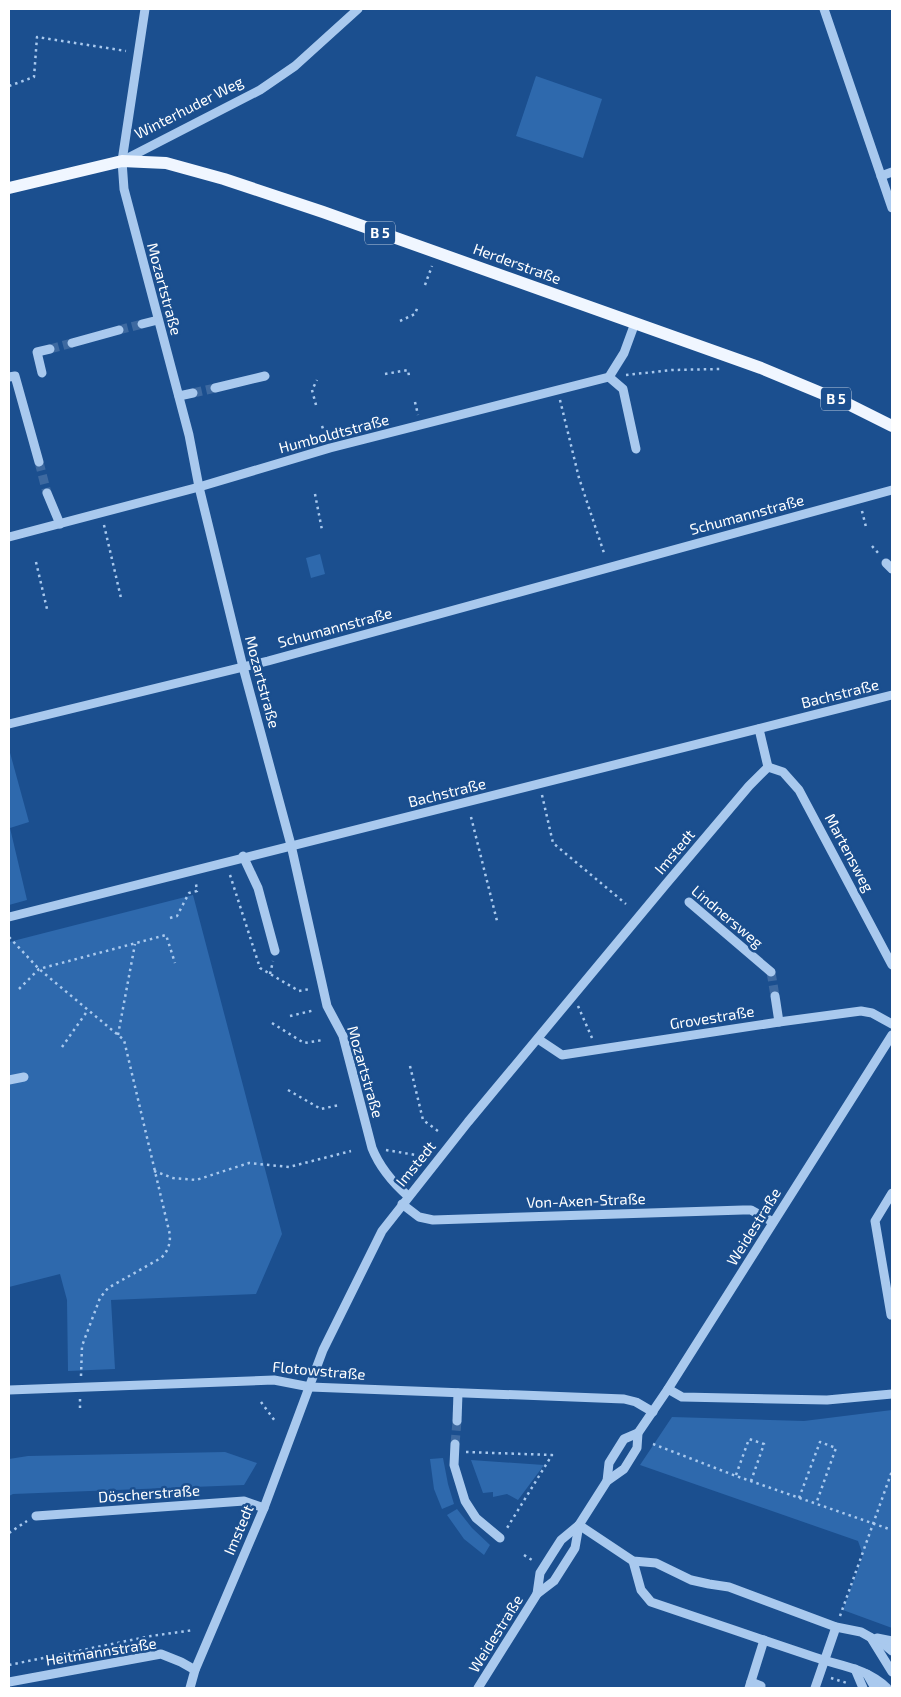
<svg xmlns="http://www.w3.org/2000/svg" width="901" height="1697" viewBox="0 0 901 1697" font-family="'Exo 2',sans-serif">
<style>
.green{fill:#2e69ad}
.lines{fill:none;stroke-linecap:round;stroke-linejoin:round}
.minor-tunnel{stroke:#3d69a0;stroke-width:9;stroke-dasharray:9 4.5;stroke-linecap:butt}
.path{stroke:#a9c9ee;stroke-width:2.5;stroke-dasharray:2.5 4;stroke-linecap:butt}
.minor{stroke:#a9c9ee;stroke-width:9}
.major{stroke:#f0f6ff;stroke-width:12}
.labels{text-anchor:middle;stroke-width:5;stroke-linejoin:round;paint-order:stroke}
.shield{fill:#1b4f8f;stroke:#bbcadd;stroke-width:1}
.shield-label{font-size:14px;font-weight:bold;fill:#fff}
.street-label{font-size:15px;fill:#fff;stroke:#1b4f8f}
</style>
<rect width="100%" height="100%" fill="#1b4f8f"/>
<g class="green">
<path d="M 536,76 L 602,99 L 583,158 L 516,136 Z"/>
<path d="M 320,554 L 325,574 L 311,578 L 306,558 Z"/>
<path d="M 9,749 L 29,822 L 10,828 L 27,900 L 9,905 Z"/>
<path d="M 193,895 L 282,1234 L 256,1294 L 111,1300 L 115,1369 L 68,1371 L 67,1300 L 60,1274 L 9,1287 L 9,942 Z"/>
<path d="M 892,1410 L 892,1628 L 843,1610 L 863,1555 L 858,1541 L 640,1465 L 672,1417 L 804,1421 Z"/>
<path d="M 225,1452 L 257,1463 L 244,1485 L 13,1494 L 9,1496 L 9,1459 L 28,1456 Z"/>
<path d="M 443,1458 L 448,1484 L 454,1504 L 442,1509 L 434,1489 L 430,1459 Z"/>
<path d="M 471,1460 L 544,1465 L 518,1500 L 507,1494 L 493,1497 L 493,1492 L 483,1493 Z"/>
<path d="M 457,1509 L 472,1528 L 490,1545 L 484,1555 L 464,1539 L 447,1515 Z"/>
</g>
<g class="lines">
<g class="minor-tunnel">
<path d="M 119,330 L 142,324"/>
<path d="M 50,349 L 72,343"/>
<path d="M 193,393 L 215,388"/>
<path d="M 39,462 L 47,493"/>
<path d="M 771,972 L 775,996"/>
<path d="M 455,1444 L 457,1421"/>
</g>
<g class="path">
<path d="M 9,86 L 34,77 L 37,37 L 126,51"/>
<path d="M 425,285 L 432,266"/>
<path d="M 400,321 L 415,314 L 418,306"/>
<path d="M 385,374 L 408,370 L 409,376"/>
<path d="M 626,375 L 672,370 L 720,369"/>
<path d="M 560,400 L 579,478 L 605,556"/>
<path d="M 415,402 L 418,415"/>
<path d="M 316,405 L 312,390 L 317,380"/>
<path d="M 322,426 L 326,437"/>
<path d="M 315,494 L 322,530"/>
<path d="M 862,511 L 866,527"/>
<path d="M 104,525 L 121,598"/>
<path d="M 872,546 L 879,554"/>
<path d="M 36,562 L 47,609"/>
<path d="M 542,795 L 553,843 L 626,904"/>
<path d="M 471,817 L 497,921"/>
<path d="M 230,875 L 260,968 L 299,991 L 310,989"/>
<path d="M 170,918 L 177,916 L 189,893 L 197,891 L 196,884"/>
<path d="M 9,937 L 39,969 L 124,1040 L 170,1235 C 170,1245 168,1251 161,1258 L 108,1288 L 100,1298 L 82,1346 L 81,1376"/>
<path d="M 270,974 L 273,961"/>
<path d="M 19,989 L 39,969 L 166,935 L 175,963"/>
<path d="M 578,1006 L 592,1038"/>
<path d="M 290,1016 L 315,1010"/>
<path d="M 272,1023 L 304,1043 L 323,1040"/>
<path d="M 118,1035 L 135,944"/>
<path d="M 62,1047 L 88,1010"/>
<path d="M 410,1066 L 423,1120 L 438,1131"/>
<path d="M 288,1090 L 321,1109 L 339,1105"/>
<path d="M 386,1150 L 416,1155"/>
<path d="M 154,1171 L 173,1178 L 196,1180 L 249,1163 L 289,1167 L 351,1151"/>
<path d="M 261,1402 L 275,1421"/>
<path d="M 80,1408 L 80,1399"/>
<path d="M 653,1444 L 736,1476 L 892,1530"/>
<path d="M 466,1452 L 552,1455 L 507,1528"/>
<path d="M 736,1475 L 749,1439 L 764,1444 L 751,1481"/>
<path d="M 799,1498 L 820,1442 L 836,1448 L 816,1504"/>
<path d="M 9,1533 L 27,1521"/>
<path d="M 524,1555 L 532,1560"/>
<path d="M 840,1616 L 892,1471"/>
<path d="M 9,1665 L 151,1636 L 194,1630"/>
<path d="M 831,1678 L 847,1683"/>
</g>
<g class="minor">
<path d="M 145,9 L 122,161 L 124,189 L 189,435 L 199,487 L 243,667 L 291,845 L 327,1006 L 343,1036 L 372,1148 C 380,1168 392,1182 408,1196"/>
<path d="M 824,9 L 892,208"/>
<path d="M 124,160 L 260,90 L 295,66 L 358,9"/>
<path d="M 881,176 L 892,172"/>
<path d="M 142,324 L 158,320"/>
<path d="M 72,343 L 119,330"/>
<path d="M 42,373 L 37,352 L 50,349"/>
<path d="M 9,377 L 15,376 L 39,462"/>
<path d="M 609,377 L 623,389 L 636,449"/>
<path d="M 215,388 L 265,376"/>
<path d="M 179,396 L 193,393"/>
<path d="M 47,493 L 60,524"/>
<path d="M 9,537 L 199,487 L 330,448 L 609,377 L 624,353 L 635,323"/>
<path d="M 886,563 L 892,569"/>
<path d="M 9,724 L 268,661 L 892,490"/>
<path d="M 759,729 L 768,767"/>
<path d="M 768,767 L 783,772 L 799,790 L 892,965"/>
<path d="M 243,856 L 258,888 L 275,951"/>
<path d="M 689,902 L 771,972"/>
<path d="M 9,917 C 303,841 598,770 892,695"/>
<path d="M 775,996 L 779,1022"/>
<path d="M 538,1039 L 562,1055 L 779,1022 L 861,1011 L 872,1013 L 892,1024"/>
<path d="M 9,1080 L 24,1077"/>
<path d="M 402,1204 L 419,1217 L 433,1220 L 743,1210 L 751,1210 L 773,1222"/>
<path d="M 891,1315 L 875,1221 L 892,1193"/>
<path d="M 668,1389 L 682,1397 L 827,1400 L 892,1394"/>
<path d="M 9,1390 L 274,1380 L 310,1387 L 624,1399 L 636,1402 L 653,1412"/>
<path d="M 457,1421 L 458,1393"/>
<path d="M 455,1444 L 454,1465 L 465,1501 L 476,1518 L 500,1538"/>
<path d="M 607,1481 L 609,1463 L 624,1439 L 638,1433"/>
<path d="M 36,1516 L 244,1501 L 264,1508"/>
<path d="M 579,1525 L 633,1561 L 656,1563 L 691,1580 L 709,1584 L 729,1587 L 836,1627 L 861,1632 L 886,1646 L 892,1651"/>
<path d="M 633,1561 L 641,1590 L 651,1602 C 705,1620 760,1639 814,1657 C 839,1666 867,1668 887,1688"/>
<path d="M 537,1594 L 540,1573 L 552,1554 L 561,1540 L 579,1525 L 607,1481 L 624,1469 L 637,1448 L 638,1433 L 668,1389 L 892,1035"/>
<path d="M 871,1638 L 892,1672"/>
<path d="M 877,1638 L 892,1641"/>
<path d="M 855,1669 L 863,1688"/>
<path d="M 867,1674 L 875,1688"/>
<path d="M 9,1682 L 161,1654 L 181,1662 L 195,1670"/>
<path d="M 751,1682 L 761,1686"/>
<path d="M 190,1688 L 195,1670 L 264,1508 L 323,1350 L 382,1231 L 468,1122 L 666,884 L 749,786 L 768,767"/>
<path d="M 478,1688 L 537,1594 L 554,1581 L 575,1548 L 579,1525"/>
<path d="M 749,1688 L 764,1640"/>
<path d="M 815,1688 L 836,1627"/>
</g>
<path class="major" d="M 9,188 L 122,161 L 166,163 L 224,179 L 323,212 L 761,368 L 850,405 L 892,426"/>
</g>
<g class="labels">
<g class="shield">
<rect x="365" y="221.5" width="30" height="23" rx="4"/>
<rect x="821" y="387.5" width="30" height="23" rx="4"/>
</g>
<g class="shield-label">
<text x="380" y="238">B 5</text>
<text x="836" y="404">B 5</text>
</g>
<g class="street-label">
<text transform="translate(189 108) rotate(-27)" y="5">Winterhuder Weg</text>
<text transform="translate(517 264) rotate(20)" y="5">Herderstraße</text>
<text transform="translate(164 289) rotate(75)" y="5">Mozartstraße</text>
<text transform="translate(334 434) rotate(-15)" y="5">Humboldtstraße</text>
<text transform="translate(747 515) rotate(-15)" y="5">Schumannstraße</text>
<text transform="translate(335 628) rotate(-15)" y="5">Schumannstraße</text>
<text transform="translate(262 682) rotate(75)" y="5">Mozartstraße</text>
<text transform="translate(840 694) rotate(-14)" y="5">Bachstraße</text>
<text transform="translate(447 793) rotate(-14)" y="5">Bachstraße</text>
<text transform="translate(675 852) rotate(-50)" y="5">Imstedt</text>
<text transform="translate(849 853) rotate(62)" y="5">Martensweg</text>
<text transform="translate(727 917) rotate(40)" y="5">Lindnersweg</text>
<text transform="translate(712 1018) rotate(-9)" y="5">Grovestraße</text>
<text transform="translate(365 1072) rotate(74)" y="5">Mozartstraße</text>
<text transform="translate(416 1164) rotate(-51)" y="5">Imstedt</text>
<text transform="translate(586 1201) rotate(-2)" y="5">Von-Axen-Straße</text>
<text transform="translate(754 1227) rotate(-58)" y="5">Weidestraße</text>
<text transform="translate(319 1371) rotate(5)" y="5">Flotowstraße</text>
<text transform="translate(149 1494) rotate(-4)" y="5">Döscherstraße</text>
<text transform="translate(239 1530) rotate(-67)" y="5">Imstedt</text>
<text transform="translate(496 1634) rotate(-58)" y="5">Weidestraße</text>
<text transform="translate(101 1652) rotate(-9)" y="5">Heitmannstraße</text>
</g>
</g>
<rect width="901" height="1697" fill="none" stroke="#ffffff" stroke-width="20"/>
</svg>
